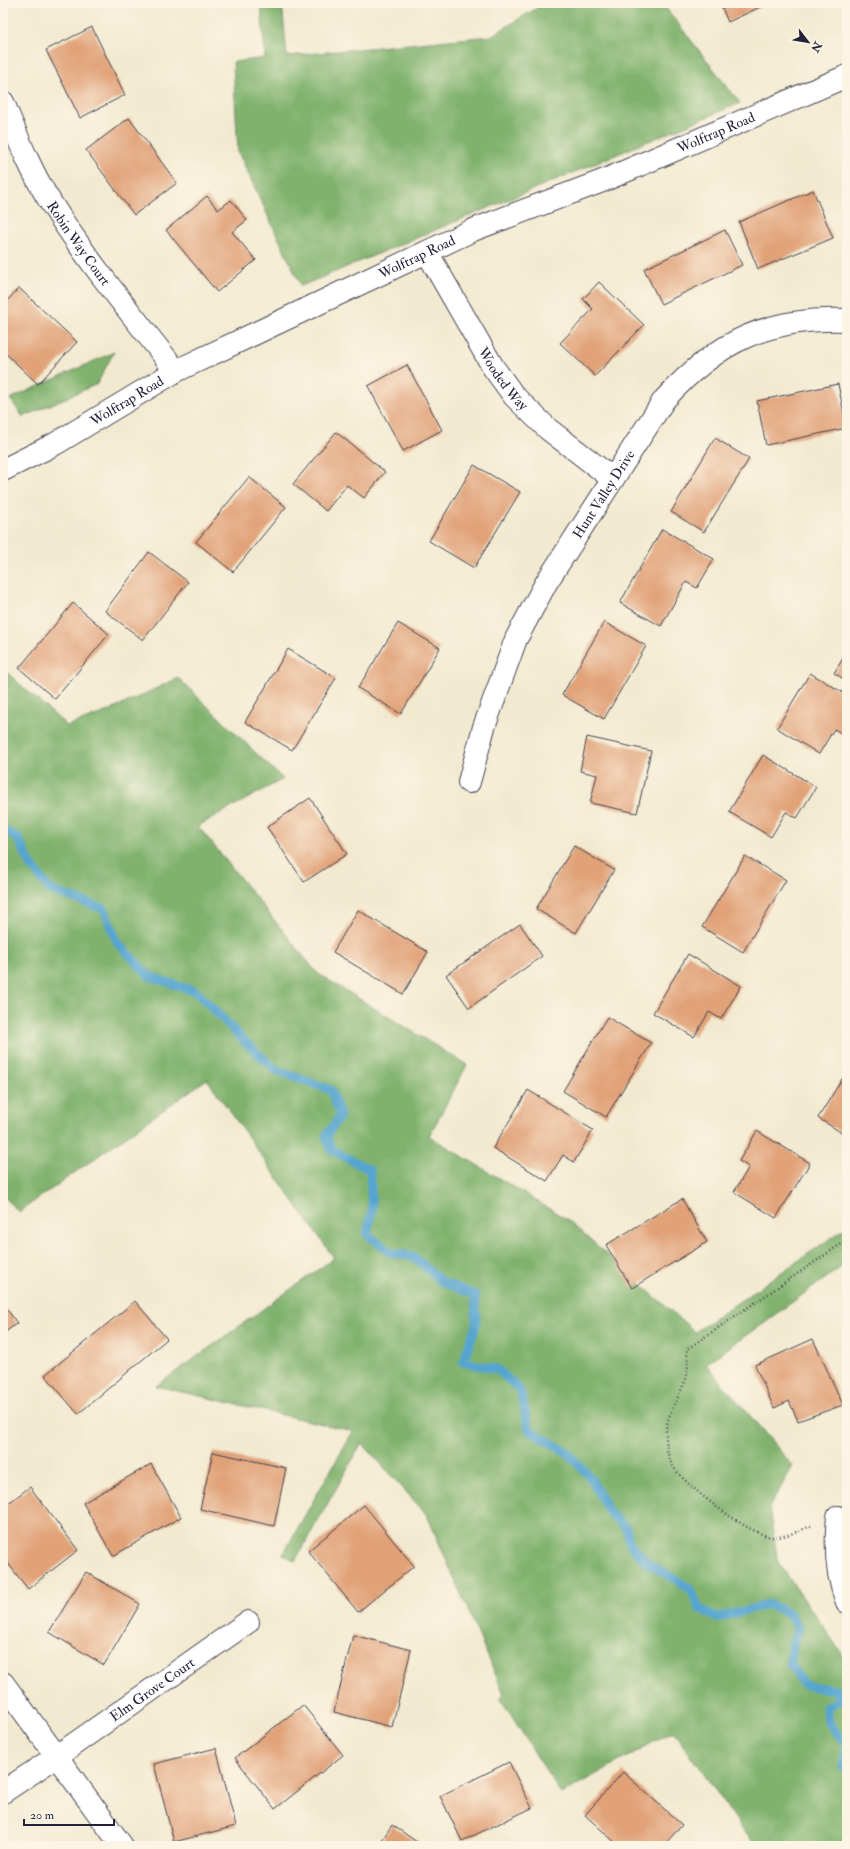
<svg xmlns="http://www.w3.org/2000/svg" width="850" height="1849" viewBox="0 0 850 1849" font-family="'IM FELL Double Pica',serif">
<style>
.forest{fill:#80b26d;stroke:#516a54}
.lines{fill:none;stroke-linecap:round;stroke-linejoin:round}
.stream{stroke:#56a5cf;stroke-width:9}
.building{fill:#e1a278}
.street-casing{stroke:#414051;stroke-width:24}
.path{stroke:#414051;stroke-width:2.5;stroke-dasharray:1 3;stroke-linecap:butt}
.street{stroke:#fff;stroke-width:22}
.labels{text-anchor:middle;stroke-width:4;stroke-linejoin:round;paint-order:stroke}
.street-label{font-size:14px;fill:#22223b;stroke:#fcf5e5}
</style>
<rect width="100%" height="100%" fill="#fcf5e5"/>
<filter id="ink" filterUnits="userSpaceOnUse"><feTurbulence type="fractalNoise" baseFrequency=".025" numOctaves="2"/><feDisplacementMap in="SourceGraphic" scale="8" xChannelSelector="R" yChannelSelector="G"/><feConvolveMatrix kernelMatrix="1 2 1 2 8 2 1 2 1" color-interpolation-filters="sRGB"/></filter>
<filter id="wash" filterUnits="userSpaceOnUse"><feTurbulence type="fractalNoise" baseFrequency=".012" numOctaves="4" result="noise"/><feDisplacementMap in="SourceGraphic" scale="16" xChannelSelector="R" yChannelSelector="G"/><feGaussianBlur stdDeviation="0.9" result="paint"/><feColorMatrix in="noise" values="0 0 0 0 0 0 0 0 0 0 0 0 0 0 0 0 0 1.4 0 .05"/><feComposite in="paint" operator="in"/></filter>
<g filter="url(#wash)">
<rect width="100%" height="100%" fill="#f2ead0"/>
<g class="forest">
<path d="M 261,3 L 282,3 L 287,56 L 491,36 L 545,3 L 662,3 L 740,103 L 301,286 L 238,152 L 233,62 L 265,58 Z"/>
<path d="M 114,352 L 97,384 L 23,417 L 10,399 Z"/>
<path d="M 3,669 L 67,726 L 111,710 L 178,678 L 283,779 L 198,826 L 317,973 L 467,1065 L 429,1136 L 568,1220 L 695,1332 L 847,1227 L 847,1263 L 706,1364 L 793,1466 L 769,1508 L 778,1562 L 847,1661 L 847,1846 L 755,1846 L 673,1731 L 561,1794 L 500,1698 L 504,1694 L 427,1515 L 362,1443 L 295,1561 L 283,1554 L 353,1431 L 156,1386 L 334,1258 L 207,1079 L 19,1212 L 3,1195 Z"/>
</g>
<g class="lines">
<g class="stream">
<path d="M 3,830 L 17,837 L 31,865 L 50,890 L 104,909 L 117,942 L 149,976 L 197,992 L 243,1040 L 276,1070 L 331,1090 L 340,1116 L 326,1136 L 332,1150 L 370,1170 L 372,1210 L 367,1234 L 391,1253 L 413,1256 L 442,1282 L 475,1295 L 476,1325 L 463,1362 L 497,1369 L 520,1390 L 529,1430 L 567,1452 L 590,1477 L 609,1512 L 626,1528 L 630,1544 L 646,1562 L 691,1589 L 699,1608 L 717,1618 L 769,1604 L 790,1614 L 798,1629 L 793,1642 L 790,1665 L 804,1685 L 836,1690 L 838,1701 L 826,1707 L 828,1722 L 847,1745"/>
<path d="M 847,1748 L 843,1767 L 847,1767"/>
</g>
</g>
<g id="blocks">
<g class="building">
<path d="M 720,3 L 769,3 L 728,22 Z"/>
<path d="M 92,27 L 125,95 L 80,118 L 46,50 Z"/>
<path d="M 129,118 L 177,183 L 134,215 L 86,150 Z"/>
<path d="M 813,190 L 833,238 L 758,269 L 739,222 Z"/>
<path d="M 207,196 L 218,210 L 231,200 L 247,220 L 232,232 L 256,260 L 217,292 L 166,230 Z"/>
<path d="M 725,230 L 742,265 L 661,304 L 644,269 Z"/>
<path d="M 599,282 L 644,325 L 595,376 L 560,343 L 593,309 L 583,299 Z"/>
<path d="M 19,288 L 77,342 L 38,384 L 3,351 L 3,305 Z"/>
<path d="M 407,365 L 442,430 L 403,451 L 368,386 Z"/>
<path d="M 838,384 L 847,428 L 766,445 L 757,401 Z"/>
<path d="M 336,432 L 385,472 L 364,498 L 347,485 L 326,511 L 293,484 Z"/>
<path d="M 715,438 L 749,459 L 704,532 L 671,512 Z"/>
<path d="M 474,465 L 520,492 L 474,568 L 429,541 Z"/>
<path d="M 249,477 L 286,507 L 233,572 L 196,542 Z"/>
<path d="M 662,529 L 714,559 L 697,588 L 686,582 L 661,626 L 620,603 Z"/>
<path d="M 149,552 L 188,582 L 143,640 L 105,611 Z"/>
<path d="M 73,603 L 109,634 L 55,699 L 19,668 Z"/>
<path d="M 604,622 L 646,646 L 604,719 L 562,695 Z"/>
<path d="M 398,623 L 440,648 L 401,714 L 358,688 Z"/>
<path d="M 288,649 L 336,678 L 292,750 L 245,722 Z"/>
<path d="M 847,652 L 847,681 L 834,673 Z"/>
<path d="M 810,673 L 847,695 L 847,734 L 846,736 L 834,729 L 819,754 L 777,728 Z"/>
<path d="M 587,737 L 651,751 L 637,813 L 590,803 L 597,775 L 580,771 Z"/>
<path d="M 763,755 L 816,787 L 797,818 L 786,812 L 771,837 L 729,812 Z"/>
<path d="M 310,798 L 347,854 L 304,882 L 267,827 Z"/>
<path d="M 574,846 L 614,870 L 576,933 L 536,909 Z"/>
<path d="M 745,856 L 786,880 L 743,952 L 702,927 Z"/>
<path d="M 358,910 L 428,952 L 403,994 L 333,952 Z"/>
<path d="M 520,924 L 542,956 L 469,1008 L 446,975 Z"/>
<path d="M 688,954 L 741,986 L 721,1019 L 709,1012 L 694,1037 L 653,1013 Z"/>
<path d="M 607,1017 L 651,1043 L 606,1117 L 563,1091 Z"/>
<path d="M 842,1079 L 847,1082 L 847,1136 L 818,1118 Z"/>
<path d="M 528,1090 L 593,1130 L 574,1162 L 563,1155 L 547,1181 L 493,1148 Z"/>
<path d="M 757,1131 L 810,1163 L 776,1218 L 734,1192 L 749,1167 L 739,1161 Z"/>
<path d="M 682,1199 L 707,1242 L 632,1288 L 606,1245 Z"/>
<path d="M 135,1301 L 167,1339 L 78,1414 L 45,1375 Z"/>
<path d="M 3,1304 L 17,1323 L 3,1334 Z"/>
<path d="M 813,1339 L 843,1405 L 798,1421 L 789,1401 L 774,1408 L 755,1365 Z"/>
<path d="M 213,1452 L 286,1468 L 274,1526 L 200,1509 Z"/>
<path d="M 151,1464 L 181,1517 L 113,1556 L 83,1503 Z"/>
<path d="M 30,1487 L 78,1550 L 28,1589 L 3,1557 L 3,1507 Z"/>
<path d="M 364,1505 L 414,1566 L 358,1612 L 308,1551 Z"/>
<path d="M 86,1572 L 140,1604 L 104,1665 L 49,1632 Z"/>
<path d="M 353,1635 L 411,1650 L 392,1727 L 334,1712 Z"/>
<path d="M 303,1705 L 343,1755 L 275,1809 L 235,1758 Z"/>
<path d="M 216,1748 L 236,1826 L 174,1842 L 154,1764 Z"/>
<path d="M 509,1762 L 532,1808 L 462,1841 L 440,1796 Z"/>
<path d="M 623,1772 L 682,1825 L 663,1846 L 619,1846 L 585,1815 Z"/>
<path d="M 392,1825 L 423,1846 L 378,1846 Z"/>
</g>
</g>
</g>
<g filter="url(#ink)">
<use href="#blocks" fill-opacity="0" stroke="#414051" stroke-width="1"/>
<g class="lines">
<g class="street-casing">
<g id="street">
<path id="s1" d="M 3,102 C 17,136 31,172 51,203 C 88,262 133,316 176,371"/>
<path id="s2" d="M 427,252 L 493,367 L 514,396 L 548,429 L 613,479"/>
<path id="s3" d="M 3,470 L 55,444 L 176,371 L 473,230 L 605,180 L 847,76"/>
<path id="s4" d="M 469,782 L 484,727 L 516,639 L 546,583 L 664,400 C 717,341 768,317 847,320"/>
<path d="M 838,1517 C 835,1546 836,1575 847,1602"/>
<path d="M 3,1683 L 122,1846"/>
<path id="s5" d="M 3,1792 L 57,1756 L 248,1622"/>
</g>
</g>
<path class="path" d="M 811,1526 C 800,1530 785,1538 773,1537 C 751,1536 687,1487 674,1468 C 668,1459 666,1447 666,1436 C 665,1413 682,1396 687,1374 C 689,1366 687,1357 687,1349 L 847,1240"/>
<use href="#street" class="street"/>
</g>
</g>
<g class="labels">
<g class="street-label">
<text dy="5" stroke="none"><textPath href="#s3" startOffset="790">Wolftrap Road</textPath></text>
<text dy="5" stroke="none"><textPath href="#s1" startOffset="161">Robin Way Court</textPath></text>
<text dy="5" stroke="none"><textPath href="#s3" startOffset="466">Wolftrap Road</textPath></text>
<text dy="5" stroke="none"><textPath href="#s2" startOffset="148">Wooded Way</textPath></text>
<text dy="5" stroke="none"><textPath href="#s3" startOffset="142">Wolftrap Road</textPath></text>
<text dy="5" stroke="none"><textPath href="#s4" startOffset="320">Hunt Valley Drive</textPath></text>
<text dy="5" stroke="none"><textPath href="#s5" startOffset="181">Elm Grove Court</textPath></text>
</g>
</g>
<rect width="850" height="1849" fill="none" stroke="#fcf5e5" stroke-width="16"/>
<g transform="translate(808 42) rotate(121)" stroke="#fcf5e5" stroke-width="3" paint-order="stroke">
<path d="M0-3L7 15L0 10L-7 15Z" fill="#22223b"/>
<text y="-6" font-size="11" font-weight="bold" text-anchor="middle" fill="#22223b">N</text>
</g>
<path d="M24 1819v6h90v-6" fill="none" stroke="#22223b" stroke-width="2"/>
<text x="30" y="1819" font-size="12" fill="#22223b" stroke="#fcf5e5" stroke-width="3" paint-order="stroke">20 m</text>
</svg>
